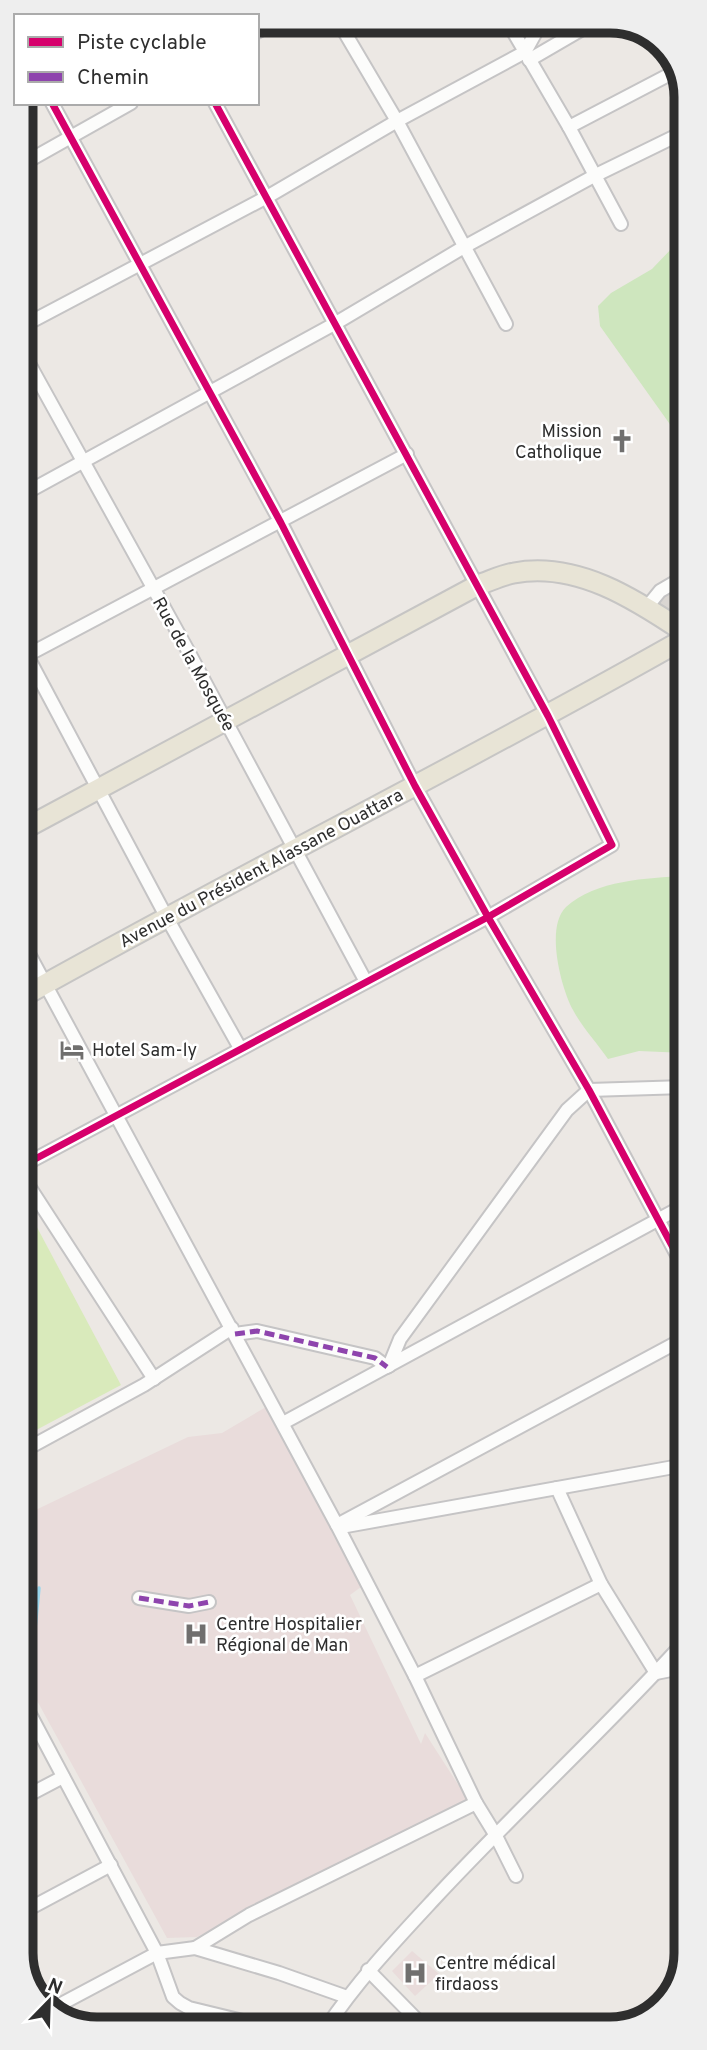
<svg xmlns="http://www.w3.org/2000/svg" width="707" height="2050" viewBox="0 0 707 2050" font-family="Overpass,sans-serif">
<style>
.medical{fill:#e9dcdb}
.green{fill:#cee6be}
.pitch{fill:#d9eabb}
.plaza{fill:#dad6d2}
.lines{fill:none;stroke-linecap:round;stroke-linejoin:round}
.stream{stroke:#99d6ec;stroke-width:3.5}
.street-casing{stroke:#c5c4c5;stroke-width:16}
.primary-casing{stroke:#c6c5c4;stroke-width:23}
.street{stroke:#fcfcfb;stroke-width:12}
.primary{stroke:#e8e4d6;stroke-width:19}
.quiet{stroke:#8e44ad;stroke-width:5;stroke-dasharray:10 5;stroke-linecap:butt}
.cycleway-casing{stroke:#fff;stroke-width:11}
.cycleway{stroke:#d6006c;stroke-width:7}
.labels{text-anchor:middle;stroke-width:5;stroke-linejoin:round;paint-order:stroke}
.poi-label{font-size:18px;fill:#2e2e2e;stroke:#fff;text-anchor:start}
.street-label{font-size:18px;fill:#2e2e2e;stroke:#fff}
.rim{fill:none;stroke:#2e2e2e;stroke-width:9}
</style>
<rect width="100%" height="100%" fill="#ece8e4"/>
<g class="medical">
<path d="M 266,1407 L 361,1587 L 350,1595 L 421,1744 L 425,1733 L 468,1800 L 197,1937 L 167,1938 L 23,1675 L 23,1516 L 188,1437 L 222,1433 Z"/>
<path d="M 412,1951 L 439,1974 L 415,1996 L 392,1971 Z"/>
</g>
<g class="green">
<path d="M 675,245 L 684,246 L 684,424 L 674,430 L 600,326 L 598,306 L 611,293 L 652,269 Z"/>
<path d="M 685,876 L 685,1053 L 639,1051 L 608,1059 C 597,1043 582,1027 573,1010 C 561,988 545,927 566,907 C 596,880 647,878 685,876 Z"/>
</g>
<path class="pitch" d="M 23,1201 L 121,1385 L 23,1437 Z"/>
<path class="plaza" d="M 684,577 L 684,632 L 647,607 Z"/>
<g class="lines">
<g class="stream">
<path d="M 674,1044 L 685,1043"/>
<path d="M 32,1659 L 39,1588"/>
</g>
<g class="street-casing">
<g id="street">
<path d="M 338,21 L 397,121 L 506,324"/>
<path d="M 507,21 L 569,127 L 621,224"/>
<path d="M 257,32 L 277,21"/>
<path d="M 529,60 L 596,21"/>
<path d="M 52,103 L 281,523 L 415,786 L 488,917 L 589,1090 L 685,1270"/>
<path d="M 569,127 L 678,70"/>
<path d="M 21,165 L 131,103"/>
<path d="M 21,327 L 267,197 L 397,121 L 525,52 L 542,21"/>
<path d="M 21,349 L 187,649 L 365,980"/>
<path d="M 22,495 L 336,323 L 464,247 L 594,176 L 684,132"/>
<path d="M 647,607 L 660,591 L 684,577"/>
<path d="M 22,646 L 167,918 L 240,1048"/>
<path d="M 22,658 L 407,454"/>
<path d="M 22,941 L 338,1527 L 415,1676 L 476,1803 L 495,1834 L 516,1876"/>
<path d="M 22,1166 L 488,917 L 612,845 L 548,716 L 215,103"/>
<path d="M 23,1177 L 154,1379"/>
<path d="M 235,1334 L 257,1331 L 375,1358 L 387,1367"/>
<path d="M 389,1366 L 400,1339 L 567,1110 L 589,1090 L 685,1087"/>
<path d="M 283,1423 L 685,1205"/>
<path d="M 23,1451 L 144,1385 L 232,1328"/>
<path d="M 557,1488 L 601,1584 L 656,1673 L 686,1667"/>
<path d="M 337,1525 L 685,1338"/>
<path d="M 341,1527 L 685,1465"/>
<path d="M 139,1598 L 189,1606 L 209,1602"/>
<path d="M 415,1676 L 601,1584"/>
<path d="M 23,1701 L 157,1953 L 173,1997 L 180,2003 L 189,2008 L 271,2028"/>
<path d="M 23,1798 L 63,1777"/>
<path d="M 23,1912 L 111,1865"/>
<path d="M 195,1948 L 249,1915 L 476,1803"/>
<path d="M 368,1970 L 424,2027"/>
<path d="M 48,2011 L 157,1953 L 195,1948 L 279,1973 L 347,1997"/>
<path d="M 326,2028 C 358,1980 397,1939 436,1897 C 517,1810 605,1729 686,1640"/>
</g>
</g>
<g class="primary-casing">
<g id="primary">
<path d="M 22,830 L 478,585 C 490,581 502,575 514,573 C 576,561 635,599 684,632"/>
<path d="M 22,997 C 241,874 466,763 684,639"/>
</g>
</g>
<use href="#street" class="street"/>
<use href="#primary" class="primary"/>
<g class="quiet">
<path d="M 235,1334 L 257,1331 L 375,1358 L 387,1367"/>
<path d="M 139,1598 L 189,1606 L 209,1602"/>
</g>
<g class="cycleway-casing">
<g id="cycleway">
<path d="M 52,103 L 281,523 L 415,786 L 488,917 L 589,1090 L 685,1270"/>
<path d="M 22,1166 L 488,917 L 612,845 L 548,716 L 215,103"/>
</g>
</g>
<use href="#cycleway" class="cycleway"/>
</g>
<defs>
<g id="church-bare" transform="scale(1.89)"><path d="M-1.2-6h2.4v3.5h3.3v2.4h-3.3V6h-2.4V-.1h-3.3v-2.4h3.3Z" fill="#706f6e" stroke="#fff" stroke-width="2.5" paint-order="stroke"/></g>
<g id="hotel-bare" transform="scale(1.89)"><path d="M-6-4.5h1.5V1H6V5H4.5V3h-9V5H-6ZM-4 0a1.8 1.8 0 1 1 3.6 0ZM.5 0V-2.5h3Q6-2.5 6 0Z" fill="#706f6e" stroke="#fff" stroke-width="2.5" paint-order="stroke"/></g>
<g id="hospital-bare" transform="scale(1.89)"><path d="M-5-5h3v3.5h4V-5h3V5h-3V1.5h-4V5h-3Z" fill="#706f6e" stroke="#fff" stroke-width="2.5" paint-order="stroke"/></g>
</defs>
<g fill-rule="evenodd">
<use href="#church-bare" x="622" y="441"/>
<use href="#hotel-bare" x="72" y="1050"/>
<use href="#hospital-bare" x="196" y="1634"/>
<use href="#hospital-bare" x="415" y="1973"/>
</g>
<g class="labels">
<g class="poi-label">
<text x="602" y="437" text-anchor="end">Mission<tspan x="602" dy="21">Catholique</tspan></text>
<text x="92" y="1056">Hotel Sam-ly</text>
<text x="216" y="1630">Centre Hospitalier<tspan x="216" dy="21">Régional de Man</tspan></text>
<text x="435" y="1969">Centre médical<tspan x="435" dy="21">firdaoss</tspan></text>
</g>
<g class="street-label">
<text transform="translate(194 664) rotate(61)" y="6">Rue de la Mosquée</text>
<text transform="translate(261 868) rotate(-28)" y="6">Avenue du Président Alassane Ouattara</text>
</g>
</g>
<path d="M0 0H707V2050H0ZM97 33H610A64 64 0 0 1 674 97V1953A64 64 0 0 1 610 2017H97A64 64 0 0 1 33 1953V97A64 64 0 0 1 97 33Z" fill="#eee" fill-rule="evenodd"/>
<path class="rim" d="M97 33H610A64 64 0 0 1 674 97V1953A64 64 0 0 1 610 2017H97A64 64 0 0 1 33 1953V97A64 64 0 0 1 97 33Z"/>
<rect x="14" y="14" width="245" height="91" fill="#ffffff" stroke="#ababab" stroke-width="2"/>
<rect x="28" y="37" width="35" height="10" fill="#d6006c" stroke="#ababab" stroke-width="2"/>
<text x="77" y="49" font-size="21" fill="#2e2e2e">Piste cyclable</text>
<rect x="28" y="72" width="35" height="10" fill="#8e44ad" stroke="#ababab" stroke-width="2"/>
<text x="77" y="84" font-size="21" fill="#2e2e2e">Chemin</text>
<g transform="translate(49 2001) rotate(23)" stroke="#ffffff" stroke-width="5" paint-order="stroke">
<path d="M0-5L12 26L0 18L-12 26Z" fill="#2e2e2e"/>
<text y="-10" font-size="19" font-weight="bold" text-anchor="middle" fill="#2e2e2e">N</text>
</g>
</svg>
